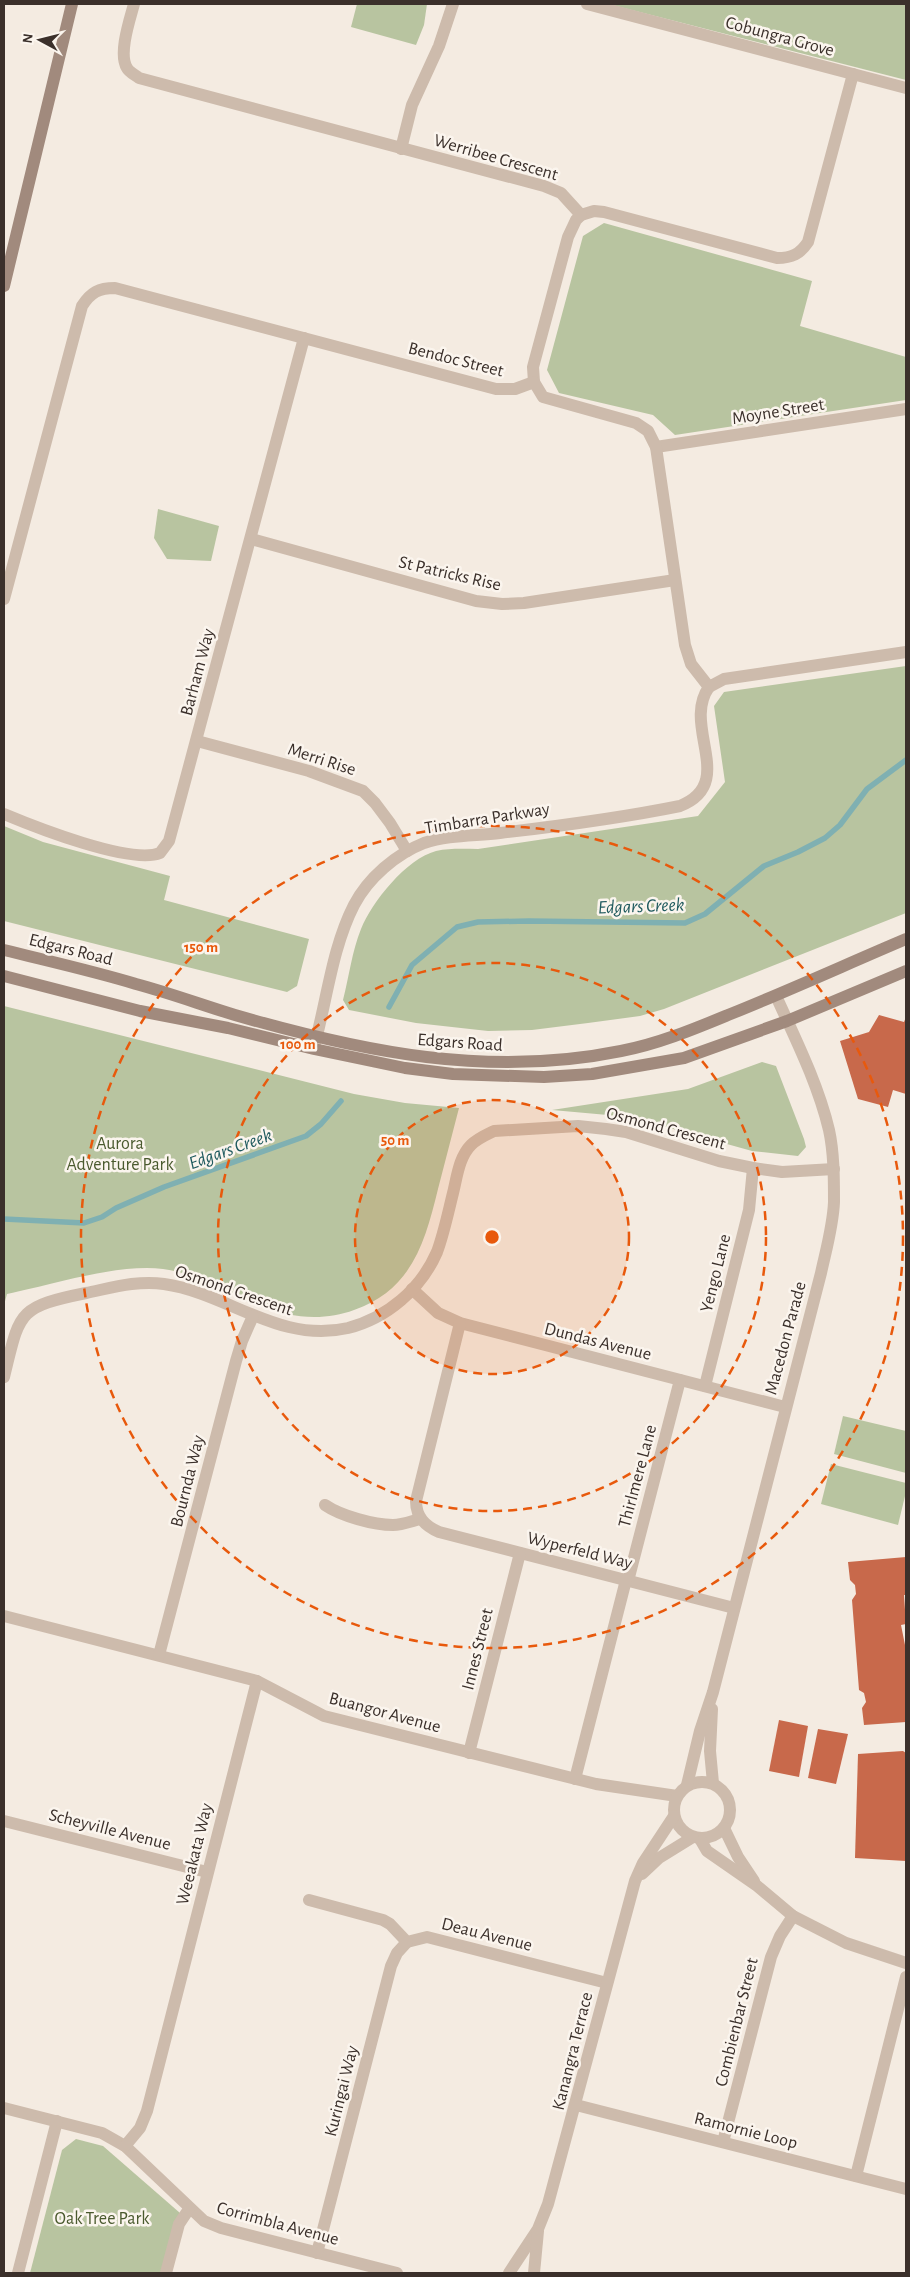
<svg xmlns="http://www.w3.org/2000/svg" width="910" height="2277" viewBox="0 0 910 2277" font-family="'Alegreya Sans',sans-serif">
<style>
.green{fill:#b8c4a0}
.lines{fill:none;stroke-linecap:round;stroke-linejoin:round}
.stream{stroke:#7fb0b2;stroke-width:5.5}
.building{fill:#c8694b}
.street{stroke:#cdbbac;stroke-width:12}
.secondary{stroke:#a18a7d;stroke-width:12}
.ring{fill:none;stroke:#e8590c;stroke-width:2.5;stroke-dasharray:9 6}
.labels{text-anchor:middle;stroke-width:5;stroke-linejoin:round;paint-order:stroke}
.street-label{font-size:18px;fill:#3b302b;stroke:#fbf5ee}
.park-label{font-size:18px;fill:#4a5a2e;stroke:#fbf5ee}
.water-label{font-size:19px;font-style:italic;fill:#1f5a5e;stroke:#fbf5ee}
.centre{fill:#e8590c;stroke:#fbf5ee;stroke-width:2.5}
.ring-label{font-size:15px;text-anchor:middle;font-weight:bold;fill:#e8590c;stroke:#fbf5ee;stroke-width:5;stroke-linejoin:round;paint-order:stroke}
</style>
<rect width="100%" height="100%" fill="#f4ebe1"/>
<g class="green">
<path d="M 357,4 L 427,4 L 424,25 L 416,45 L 351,27 Z"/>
<path d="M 608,4 L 906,4 L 906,80 L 612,5 Z"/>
<path d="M 604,223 L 812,281 L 800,326 L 906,357 L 906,400 L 675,435 L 653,415 L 559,393 L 547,370 L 583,236 Z"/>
<path d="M 158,509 L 219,526 L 211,561 L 167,559 L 154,538 Z"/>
<path d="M 906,666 L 906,913 L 664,1009 L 640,1016 L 588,1023 L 532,1030 L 488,1031 L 416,1023 L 349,1010 L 343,1000 C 349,977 352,951 361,929 C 372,902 406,859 436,851 C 450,848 464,849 478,849 L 698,816 L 725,782 L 714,706 L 724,692 Z"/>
<path d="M 4,826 L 43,842 L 170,876 L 164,900 L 309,939 L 297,986 L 287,992 L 4,921 Z"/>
<path d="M 4,1006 L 354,1094 L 405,1103 L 459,1108 C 452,1135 445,1162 438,1189 C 425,1242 412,1290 354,1310 C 333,1318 309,1319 287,1314 C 245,1303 207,1275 163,1269 C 119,1263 51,1285 7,1294 L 4,1305 Z"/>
<path d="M 762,1062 L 776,1066 L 804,1139 L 806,1147 L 798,1156 L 752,1151 L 630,1117 L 552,1110 L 688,1089 Z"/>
<path d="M 843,1416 L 906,1431 L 906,1473 L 834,1454 Z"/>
<path d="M 831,1464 L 906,1483 L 906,1492 L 898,1525 L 821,1504 Z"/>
<path d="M 76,2139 L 103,2146 L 180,2213 L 162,2273 L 30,2273 L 62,2150 Z"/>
</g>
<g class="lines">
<g class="stream">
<path d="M 389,1007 L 412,965 L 457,927 L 478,922 L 529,921 L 685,923 L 705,914 L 764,866 L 798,852 L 825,838 L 840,825 L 867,789 L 906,760"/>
<path d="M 4,1219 L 84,1223 L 102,1217 L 116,1208 L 164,1187 L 306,1136 L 321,1124 L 341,1101"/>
</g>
</g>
<g class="building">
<path d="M 879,1015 L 904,1022 L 906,1017 L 906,1094 L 893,1090 L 888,1107 L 858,1099 L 840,1041 L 869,1032 Z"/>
<path d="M 906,1557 L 906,1595 L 904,1595 L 906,1624 L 901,1625 L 906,1650 L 906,1722 L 864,1725 L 862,1708 L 866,1702 L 864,1693 L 859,1690 L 852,1600 L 856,1594 L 855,1585 L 850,1580 L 848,1562 Z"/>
<path d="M 779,1720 L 808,1726 L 799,1777 L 769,1771 Z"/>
<path d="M 818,1729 L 848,1734 L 836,1784 L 808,1778 Z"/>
<path d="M 903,1751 L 906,1753 L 906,1861 L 855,1858 L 858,1754 Z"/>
</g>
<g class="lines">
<g class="street">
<path d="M 134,4 C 130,19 118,54 127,68 C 129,72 135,75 139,78 L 544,186 L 561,193 L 581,215 L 594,211 L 604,212 L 777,258 C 792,258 800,254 808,242 L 853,74"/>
<path d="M 587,4 L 906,88"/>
<path d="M 401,149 L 412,105 L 439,46 L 453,4"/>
<path d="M 534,382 L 533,367 L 568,237 L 576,220 L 581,215"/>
<path d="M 656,447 L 906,409"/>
<path d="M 251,539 L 476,601 L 502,604 L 524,603 L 675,580"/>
<path d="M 4,599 L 82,306 C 91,292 99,288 115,288 L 496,389 L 515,389 L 534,382 L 543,397 L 636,423 L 648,431 L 656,447 L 685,645 L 691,664 L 709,687 C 681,726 738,783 680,806 C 621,818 560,826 500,833 C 475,836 448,835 424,843 C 396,854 368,878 354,905 C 332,948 327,1000 314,1047"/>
<path d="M 709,687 L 724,679 L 906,652"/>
<path d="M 197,741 L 309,771 L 363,791 L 375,803 L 390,823 L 407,851"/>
<path d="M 4,814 C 35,827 131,865 160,853 L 169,841 L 304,338"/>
<path d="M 412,1289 L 438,1313 L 460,1323 L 785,1407"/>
<path d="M 460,1323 L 416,1501 C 416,1517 425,1526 439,1532 L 734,1608"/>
<path d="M 4,1377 C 20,1312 17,1307 86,1293 C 111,1288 137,1280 164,1284 C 228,1293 279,1344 348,1328 C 387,1318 421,1289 437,1252 C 444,1233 448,1213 453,1193 C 457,1177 459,1157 471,1145 C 478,1138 486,1135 494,1131 L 578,1126 L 606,1129 L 626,1132 L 719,1161 L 753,1168 L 782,1172 L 834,1169"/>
<path d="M 705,1386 L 749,1210 L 753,1168"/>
<path d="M 325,1505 C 341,1516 374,1525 393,1525 C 402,1525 412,1521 420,1519"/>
<path d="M 628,1581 L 680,1380"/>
<path d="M 4,1616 L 257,1681 L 324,1716 L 596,1784 L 677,1796"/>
<path d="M 159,1655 L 236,1361 L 242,1341 L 253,1316"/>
<path d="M 712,1709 L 710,1751 L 713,1783"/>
<path d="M 469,1753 L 520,1553"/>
<path d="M 575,1779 L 626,1580"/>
<circle cx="702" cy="1810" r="28"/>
<path d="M 687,1785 L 700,1731 L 713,1692 L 821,1273 C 826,1250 833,1226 834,1202 C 834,1179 834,1153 829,1130 C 818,1084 796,1040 776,996"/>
<path d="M 4,1821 L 207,1872"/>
<path d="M 724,1828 L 738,1857 L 754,1881"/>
<path d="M 700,1839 L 707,1851 L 756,1885 L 793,1916 L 846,1943 L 906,1963"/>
<path d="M 642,1874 L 659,1858 L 693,1837"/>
<path d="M 309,1900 L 383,1920 L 390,1924 L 407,1942 L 427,1937 L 607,1983"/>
<path d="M 576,2105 L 906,2189"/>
<path d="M 4,2108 L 102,2133 L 125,2146 L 204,2221 L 221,2228 L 397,2273"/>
<path d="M 723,2142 L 771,1957 L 780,1936 L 793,1916"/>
<path d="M 125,2146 L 140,2128 L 147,2111 L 257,1681"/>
<path d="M 856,2176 L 906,1977"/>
<path d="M 317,2253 L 391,1966 L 397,1953 L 407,1942"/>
<path d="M 18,2273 L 57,2121"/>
<path d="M 166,2273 L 179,2224 L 189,2209"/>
<path d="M 509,2273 L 538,2229 L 548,2204 L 635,1881 L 643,1863 L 674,1816"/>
<path d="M 534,2273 L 538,2231"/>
</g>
<g class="secondary">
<path d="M 4,286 L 72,4"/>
<path d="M 4,950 C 48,961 93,971 136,984 C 170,993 202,1005 235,1015 C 363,1052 489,1078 621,1051 C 658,1044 694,1029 728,1015 C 788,991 847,964 906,939"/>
<path d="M 4,976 L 140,1011 L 228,1028 L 314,1049 L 405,1068 L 453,1074 L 544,1077 L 592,1074 L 684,1058 L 787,1021 L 906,971"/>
</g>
</g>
<circle cx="492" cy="1237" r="137" fill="#e8590c" fill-opacity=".12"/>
<g class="ring">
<circle cx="492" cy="1237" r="137"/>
<circle cx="492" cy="1237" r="274"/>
<circle cx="492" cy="1237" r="411"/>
</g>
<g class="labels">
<g class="street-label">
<text transform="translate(780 36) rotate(15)" y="6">Cobungra Grove</text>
<text transform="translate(496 157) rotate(16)" y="6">Werribee Crescent</text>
<text transform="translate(456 359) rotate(14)" y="6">Bendoc Street</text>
<text transform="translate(778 411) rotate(-9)" y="6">Moyne Street</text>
<text transform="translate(450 573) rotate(13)" y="6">St Patricks Rise</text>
<text transform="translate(197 672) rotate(-75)" y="6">Barham Way</text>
<text transform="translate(322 759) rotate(18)" y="6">Merri Rise</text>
<text transform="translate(487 818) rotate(-9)" y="6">Timbarra Parkway</text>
<text transform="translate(71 949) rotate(14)" y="6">Edgars Road</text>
<text transform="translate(460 1042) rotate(4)" y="6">Edgars Road</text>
<text transform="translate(666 1128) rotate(15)" y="6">Osmond Crescent</text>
<text transform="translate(715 1273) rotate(-76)" y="6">Yengo Lane</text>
<text transform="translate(234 1290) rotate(19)" y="6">Osmond Crescent</text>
<text transform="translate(785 1338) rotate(-75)" y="6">Macedon Parade</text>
<text transform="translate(598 1341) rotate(14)" y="6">Dundas Avenue</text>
<text transform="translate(637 1476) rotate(-75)" y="6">Thirlmere Lane</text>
<text transform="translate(187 1481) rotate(-76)" y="6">Bournda Way</text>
<text transform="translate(580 1550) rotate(14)" y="6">Wyperfeld Way</text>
<text transform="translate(477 1649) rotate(-76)" y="6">Innes Street</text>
<text transform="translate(385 1712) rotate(15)" y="6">Buangor Avenue</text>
<text transform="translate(110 1829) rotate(14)" y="6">Scheyville Avenue</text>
<text transform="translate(194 1854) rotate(-76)" y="6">Weeakata Way</text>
<text transform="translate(487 1934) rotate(14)" y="6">Deau Avenue</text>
<text transform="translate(736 2022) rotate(-76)" y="6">Combienbar Street</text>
<text transform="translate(572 2051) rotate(-76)" y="6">Kanangra Terrace</text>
<text transform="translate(341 2091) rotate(-76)" y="6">Kuringai Way</text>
<text transform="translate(746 2130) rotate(14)" y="6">Ramornie Loop</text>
<text transform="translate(278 2223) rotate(15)" y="6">Corrimbla Avenue</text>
</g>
<g class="park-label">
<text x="120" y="1149">Aurora<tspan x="120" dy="21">Adventure Park</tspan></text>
<text x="102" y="2224">Oak Tree Park</text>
</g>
<g class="water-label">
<text transform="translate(641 905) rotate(-2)" y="7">Edgars Creek</text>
<text transform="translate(230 1148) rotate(-20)" y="7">Edgars Creek</text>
</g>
</g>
<circle cx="492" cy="1237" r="8" class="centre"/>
<g class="ring-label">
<text x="201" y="952">150 m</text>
<text x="298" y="1049">100 m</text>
<text x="395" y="1145">50 m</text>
</g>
<rect width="910" height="2277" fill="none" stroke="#3b302b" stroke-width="10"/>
<g transform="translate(40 40) rotate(277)" stroke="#fbf5ee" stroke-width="4" paint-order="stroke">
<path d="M0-4L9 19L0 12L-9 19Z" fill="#3b302b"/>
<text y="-8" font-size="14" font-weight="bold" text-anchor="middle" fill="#3b302b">N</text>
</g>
</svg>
